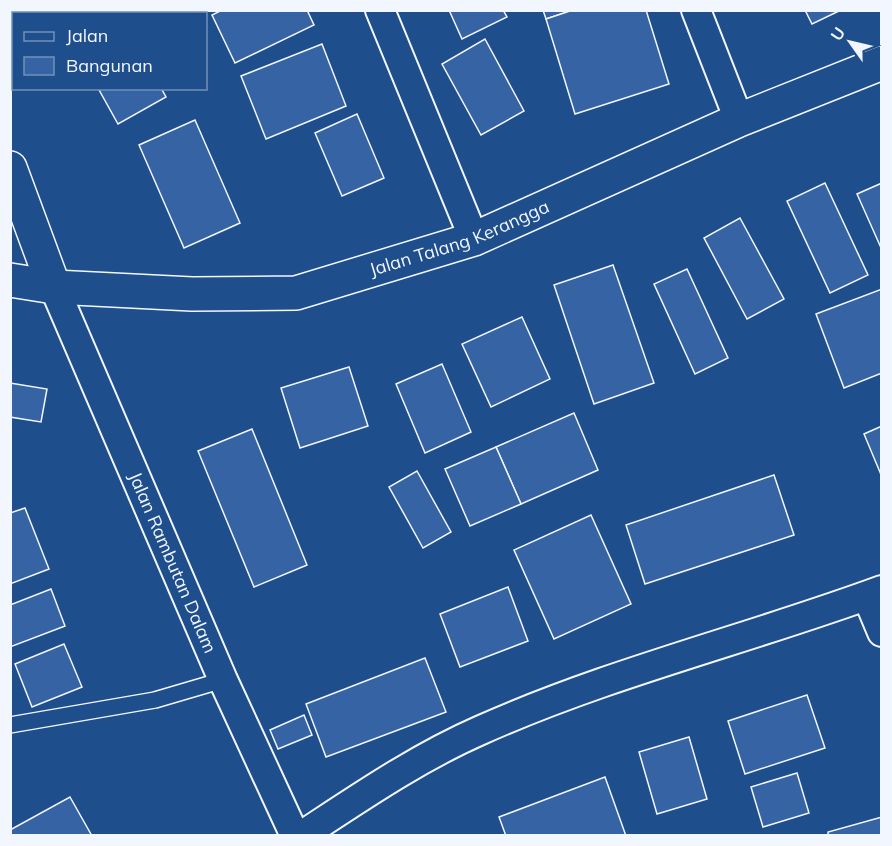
<svg xmlns="http://www.w3.org/2000/svg" width="892" height="846" viewBox="0 0 892 846" font-family="Mulish,sans-serif">
<style>
.building{fill:#3563a3;stroke:#f2f6ff;stroke-width:1.5}
.lines{fill:none;stroke-linecap:round;stroke-linejoin:round}
.service-casing{stroke:#f2f6ff;stroke-width:18}
.minor-casing{stroke:#f2f6ff;stroke-width:32}
.tertiary-casing{stroke:#f2f6ff;stroke-width:36}
.service{stroke:#1f4e8c;stroke-width:15}
.minor{stroke:#1f4e8c;stroke-width:28}
.tertiary{stroke:#1f4e8c;stroke-width:33}
.labels{text-anchor:middle;stroke-width:4.5;stroke-linejoin:round;paint-order:stroke}
.street-label{font-size:18px;fill:#f2f6ff;stroke:#1f4e8c}
</style>
<rect width="100%" height="100%" fill="#1f4e8c"/>
<g class="building">
<path d="M 78,10 L 144,10 L 146,13 L 79,14 Z"/>
<path d="M 222,10 L 307,10 L 314,25 L 235,63 L 212,15 Z"/>
<path d="M 449,10 L 503,10 L 507,17 L 462,39 Z"/>
<path d="M 543,10 L 573,10 L 546,19 Z"/>
<path d="M 573,10 L 646,10 L 669,84 L 575,114 L 546,19 Z"/>
<path d="M 805,10 L 841,10 L 812,24 Z"/>
<path d="M 485,39 L 524,111 L 481,135 L 442,64 Z"/>
<path d="M 322,44 L 346,106 L 266,139 L 241,76 Z"/>
<path d="M 98,88 L 161,88 L 166,97 L 118,124 Z"/>
<path d="M 357,114 L 384,178 L 342,196 L 315,133 Z"/>
<path d="M 195,120 L 240,223 L 184,248 L 139,145 Z"/>
<path d="M 825,183 L 868,275 L 830,293 L 787,201 Z"/>
<path d="M 882,183 L 882,250 L 857,194 Z"/>
<path d="M 740,218 L 784,299 L 747,319 L 704,238 Z"/>
<path d="M 613,265 L 654,383 L 594,404 L 554,285 Z"/>
<path d="M 687,269 L 728,358 L 695,374 L 654,284 Z"/>
<path d="M 882,289 L 882,373 L 844,388 L 816,314 Z"/>
<path d="M 522,317 L 550,379 L 491,407 L 462,344 Z"/>
<path d="M 442,364 L 471,432 L 425,453 L 396,384 Z"/>
<path d="M 349,367 L 368,426 L 300,448 L 281,388 Z"/>
<path d="M 10,383 L 47,389 L 41,422 L 10,417 Z"/>
<path d="M 574,413 L 598,470 L 521,504 L 496,447 Z"/>
<path d="M 882,426 L 882,477 L 864,434 Z"/>
<path d="M 252,429 L 307,565 L 254,587 L 198,451 Z"/>
<path d="M 496,447 L 521,504 L 470,526 L 445,469 Z"/>
<path d="M 417,471 L 451,532 L 423,548 L 389,487 Z"/>
<path d="M 774,475 L 794,535 L 645,584 L 626,525 Z"/>
<path d="M 25,508 L 49,569 L 10,584 L 10,513 Z"/>
<path d="M 591,515 L 631,604 L 554,639 L 514,550 Z"/>
<path d="M 508,587 L 528,641 L 460,667 L 440,614 Z"/>
<path d="M 51,589 L 65,626 L 10,647 L 10,605 Z"/>
<path d="M 64,644 L 82,687 L 32,707 L 15,664 Z"/>
<path d="M 425,658 L 446,712 L 326,757 L 306,704 Z"/>
<path d="M 807,695 L 825,748 L 745,774 L 728,721 Z"/>
<path d="M 304,715 L 312,735 L 278,749 L 270,730 Z"/>
<path d="M 689,737 L 707,799 L 657,814 L 639,752 Z"/>
<path d="M 797,773 L 809,813 L 763,827 L 751,787 Z"/>
<path d="M 605,777 L 626,836 L 506,836 L 499,817 Z"/>
<path d="M 70,797 L 92,836 L 10,836 L 10,830 Z"/>
<path d="M 882,817 L 882,836 L 828,836 L 828,832 Z"/>
</g>
<g class="lines">
<g class="service-casing">
<path id="service" d="M 10,725 L 155,700 L 223,680"/>
</g>
<g class="minor-casing">
<g id="minor">
<path d="M 380,10 L 474,239"/>
<path d="M 696,10 L 739,120"/>
<path id="s1" d="M 54,287 L 223,680 L 295,836"/>
<path d="M 867,596 L 882,632"/>
<path d="M 301,836 C 359,798 417,758 481,730 C 611,672 749,639 882,590"/>
</g>
</g>
<g class="tertiary-casing">
<g id="tertiary">
<path d="M 10,168 L 54,287"/>
<path id="s2" d="M 10,280 L 54,287 L 192,294 L 296,293 L 474,239 L 739,120 L 882,63"/>
</g>
</g>
<use href="#service" class="service"/>
<use href="#minor" class="minor"/>
<use href="#tertiary" class="tertiary"/>
</g>
<g class="labels">
<g class="street-label">
<text dy="6" stroke="none"><textPath href="#s2" startOffset="459">Jalan Talang Kerangga</textPath></text>
<text dy="6" stroke="none"><textPath href="#s1" startOffset="300">Jalan Rambutan Dalam</textPath></text>
</g>
</g>
<rect width="892" height="846" fill="none" stroke="#f2f6ff" stroke-width="24"/>
<rect x="12" y="12" width="195" height="78" fill="#1f4e8c" stroke="#7391ba" stroke-width="1.5"/>
<rect x="24" y="32" width="30" height="9" fill="#1f4e8c" stroke="#7391ba" stroke-width="1.5"/>
<text x="66" y="42" font-size="18" fill="#f2f6ff">Jalan</text>
<rect x="24" y="57" width="30" height="18" fill="#3563a3" stroke="#7391ba" stroke-width="1.5"/>
<text x="66" y="72" font-size="18" fill="#f2f6ff">Bangunan</text>
<g transform="translate(850 42) rotate(304)" stroke="#1f4e8c" stroke-width="4.5" paint-order="stroke">
<path d="M0-4.5L10 22L0 15L-10 22Z" fill="#f2f6ff"/>
<text y="-9" font-size="16" font-weight="bold" text-anchor="middle" fill="#f2f6ff">U</text>
</g>
</svg>
